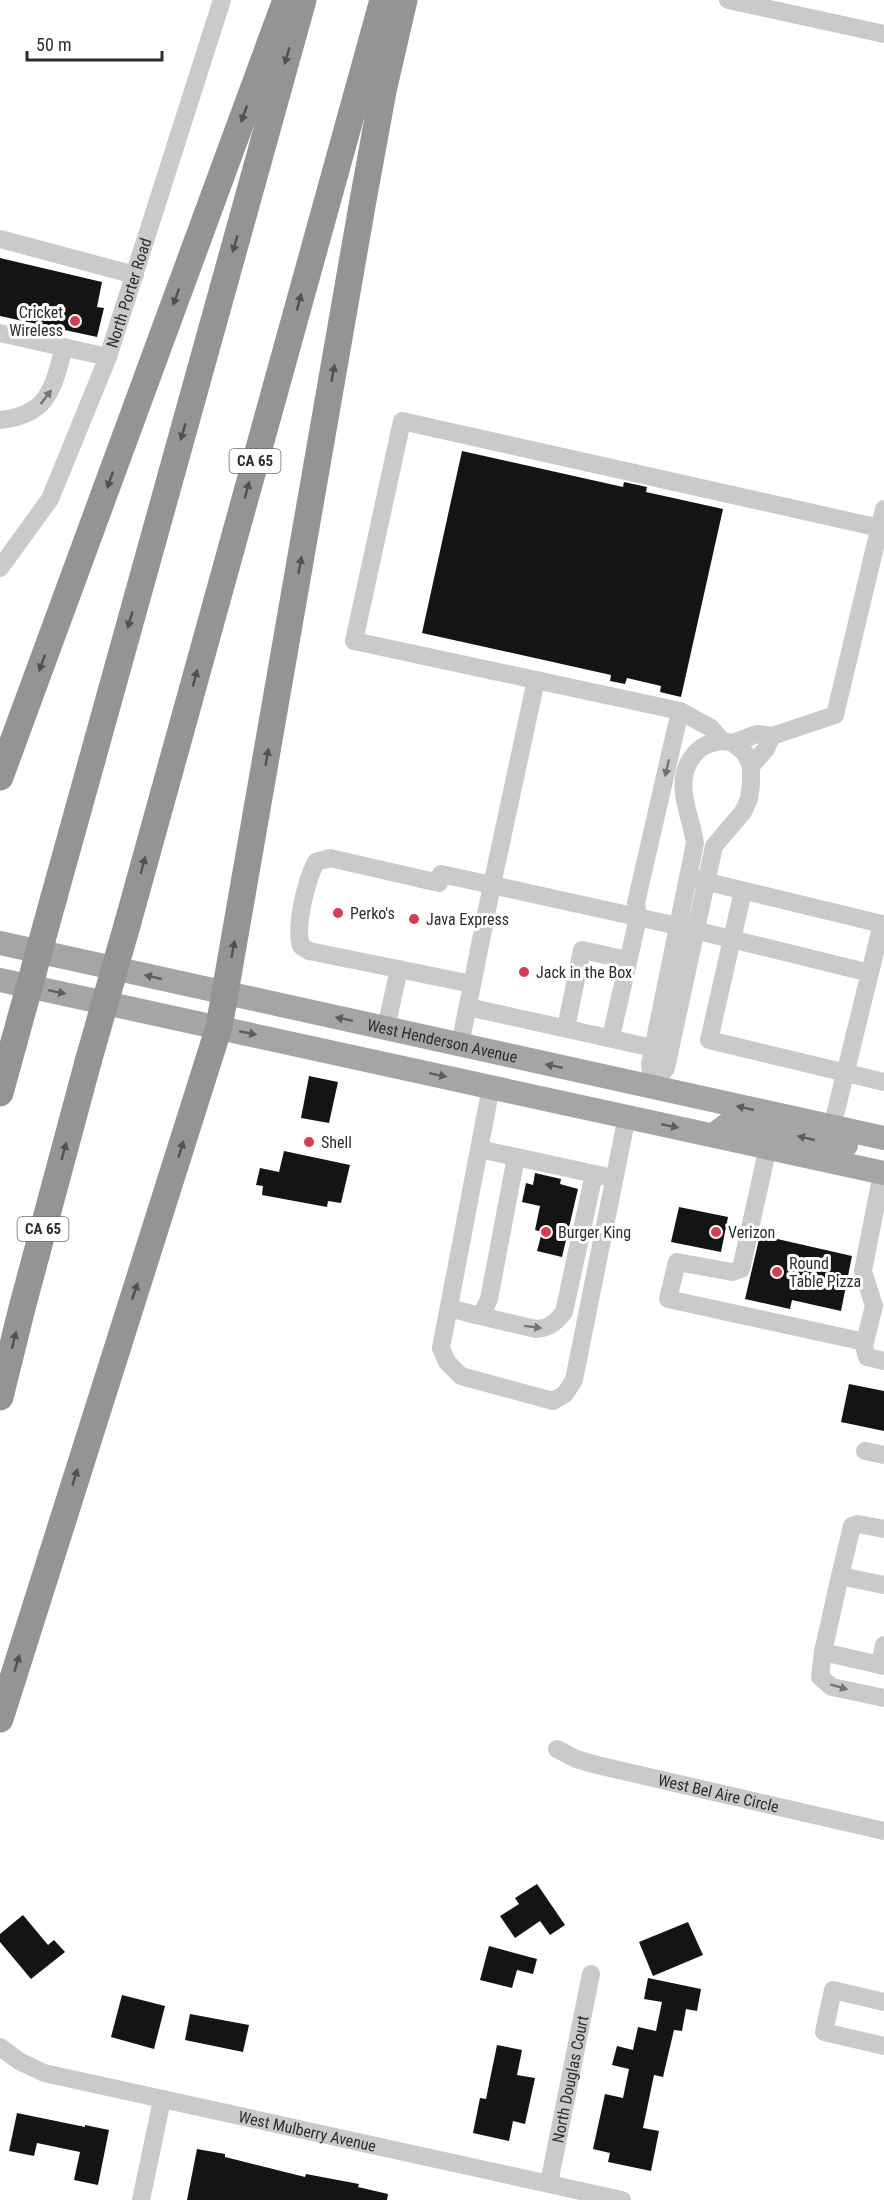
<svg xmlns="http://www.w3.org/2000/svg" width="884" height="2200" viewBox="0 0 884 2200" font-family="'Roboto Condensed',sans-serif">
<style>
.building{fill:#141414}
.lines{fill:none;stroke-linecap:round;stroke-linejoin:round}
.minor{stroke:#cacaca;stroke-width:18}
.major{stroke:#a5a5a5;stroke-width:24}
.highway{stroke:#949494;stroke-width:27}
.highway-bridge{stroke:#949494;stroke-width:27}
.oneway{fill:#515151}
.oneway2{fill:#747474}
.oneway3{fill:#5d5d5d}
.poi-dot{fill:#d93b52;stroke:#fff;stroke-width:2}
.labels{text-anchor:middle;stroke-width:6;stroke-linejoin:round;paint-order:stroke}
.shield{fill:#fff;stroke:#6c6c6c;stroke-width:1.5}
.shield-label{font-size:15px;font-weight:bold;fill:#2d2d2d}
.street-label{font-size:16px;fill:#2d2d2d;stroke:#fff}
.poi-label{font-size:16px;fill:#2d2d2d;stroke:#fff;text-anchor:start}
</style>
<rect width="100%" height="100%" fill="#fff"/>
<g class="building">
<path d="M 0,258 L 102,282 L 97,307 L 104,308 L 97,337 L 0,316 Z"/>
<path d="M 462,451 L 623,487 L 624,482 L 647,487 L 646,492 L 723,509 L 681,697 L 660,692 L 661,686 L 627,678 L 625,684 L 610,681 L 611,675 L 422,633 Z"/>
<path d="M 309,1076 L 338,1082 L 329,1123 L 301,1118 Z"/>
<path d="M 284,1151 L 350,1165 L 341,1203 L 328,1201 L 327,1207 L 262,1195 L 263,1186 L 256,1185 L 260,1168 L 279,1172 Z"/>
<path d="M 535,1173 L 561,1179 L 560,1184 L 578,1189 L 562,1257 L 537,1251 L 542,1232 L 535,1230 L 540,1206 L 522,1202 L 526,1183 L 533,1185 Z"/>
<path d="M 679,1207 L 728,1217 L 721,1252 L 671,1242 Z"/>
<path d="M 760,1235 L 852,1256 L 841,1311 L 792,1300 L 790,1309 L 745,1299 Z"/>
<path d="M 849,1384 L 884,1391 L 884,1431 L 841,1422 Z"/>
<path d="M 537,1884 L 565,1925 L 550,1935 L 540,1921 L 515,1938 L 500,1916 L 519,1904 L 515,1898 Z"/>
<path d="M 23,1915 L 48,1945 L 54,1940 L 65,1952 L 31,1979 L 0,1942 L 0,1934 Z"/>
<path d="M 688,1922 L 703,1955 L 653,1976 L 639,1942 Z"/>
<path d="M 489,1946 L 537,1959 L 533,1974 L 517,1970 L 512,1988 L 480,1980 Z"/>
<path d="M 648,1978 L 701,1989 L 697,2011 L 686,2009 L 682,2031 L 674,2030 L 663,2077 L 654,2075 L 643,2128 L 659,2131 L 651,2171 L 608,2162 L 610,2153 L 593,2149 L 605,2094 L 623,2098 L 629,2069 L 612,2065 L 617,2046 L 633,2050 L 638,2027 L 656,2031 L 662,2002 L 644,1999 Z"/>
<path d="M 122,1995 L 165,2006 L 154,2049 L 111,2037 Z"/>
<path d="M 190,2014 L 249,2025 L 243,2052 L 185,2040 Z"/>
<path d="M 497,2045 L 522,2050 L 517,2075 L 535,2078 L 525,2124 L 513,2121 L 509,2141 L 473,2133 L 480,2098 L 486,2099 Z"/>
<path d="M 17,2113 L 85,2127 L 85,2125 L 109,2130 L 98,2185 L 74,2180 L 80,2152 L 37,2143 L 34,2156 L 9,2151 Z"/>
<path d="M 197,2149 L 225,2154 L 225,2157 L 305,2177 L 306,2174 L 359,2184 L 358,2187 L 388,2194 L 387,2200 L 187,2200 Z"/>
</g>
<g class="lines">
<g class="minor">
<path d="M 728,0 L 884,34"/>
<path d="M 0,239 L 135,275"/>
<path d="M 0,333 L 108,357"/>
<path d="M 0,420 C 49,415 53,388 64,347"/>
<path id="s1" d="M 0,568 L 50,499 L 108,357 L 222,0"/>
<path d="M 722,741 L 711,728 L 680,711 L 354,641 L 402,421 L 880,528"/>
<path d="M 722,741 L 733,743 L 745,753 L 751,766 L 751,784 L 749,799 L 743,812 L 714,846 L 666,1068 L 652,1087 L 650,1064 L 695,843 C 691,816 676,790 688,764 C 696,749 705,743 722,741 Z"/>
<path d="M 733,743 L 757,734 L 772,736 L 835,715 L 884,509"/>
<path d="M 751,766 L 766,749 L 772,736"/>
<path d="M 696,879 L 882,924 L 832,1127"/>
<path d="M 743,891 L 709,1040 L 884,1082"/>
<path d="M 472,984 L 309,951 L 301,946 C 295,926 306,881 316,862 L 330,858 L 439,883 L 441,874 L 492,885 L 536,680"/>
<path d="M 468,1007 L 653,1048"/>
<path d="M 386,1028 L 399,969"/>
<path d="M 566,1028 L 582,950 L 628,960"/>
<path d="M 611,1037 L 638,918 L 636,903 L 680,711"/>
<path d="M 460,1045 L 492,885 L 678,926 L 870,973"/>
<path d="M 491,1087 L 441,1348 L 447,1362 L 461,1376 L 553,1401 L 565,1394 L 574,1380 L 627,1116"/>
<path d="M 768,1147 L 741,1269 L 732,1272 L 677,1262 L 668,1299 L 865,1342"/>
<path d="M 479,1149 L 604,1176"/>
<path d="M 882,1173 L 863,1271 L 874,1306 L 864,1346 L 867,1357 L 884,1361"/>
<path d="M 449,1308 L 476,1315 L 483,1312 L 489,1299 L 516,1157"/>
<path d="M 476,1315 L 536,1329 C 550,1328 556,1322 564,1312 L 594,1174"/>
<path d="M 865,1451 L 884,1455"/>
<path d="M 884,1529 L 858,1524 L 852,1526 L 840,1576 L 884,1585"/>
<path d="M 840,1576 L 823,1652 L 884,1666"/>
<path d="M 823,1652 L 820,1677 L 832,1687 L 884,1698"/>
<path d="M 880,1665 L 884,1645"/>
<path id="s2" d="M 557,1749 L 576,1759 L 597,1765 L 884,1831"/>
<path d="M 884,2002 L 833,1990 L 824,2032 L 884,2046"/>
<path id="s3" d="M 0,2047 L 19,2061 L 44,2073 L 622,2200"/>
<path id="s4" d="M 549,2183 L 591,1974"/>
<path d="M 141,2200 L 162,2100"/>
</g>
<g class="major">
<path id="s5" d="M 0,943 L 884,1138"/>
<path d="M 0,980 L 884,1173"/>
<path d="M 715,1134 L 728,1124 L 744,1125 L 823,1143 L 846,1145"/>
</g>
<g class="highway">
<path d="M 0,777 L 286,0"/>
<path d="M 54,897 L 303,0"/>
<path d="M 128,922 L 383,0"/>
<path d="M 0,1093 L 14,1042"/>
<path d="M 0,1397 L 22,1308 L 88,1062"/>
<path d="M 0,1719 L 219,1027 L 362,206 L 383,91 L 404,0"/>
</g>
<g class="highway-bridge">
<path d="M 14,1042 L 54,897"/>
<path d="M 88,1062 L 128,922"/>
</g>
</g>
<defs><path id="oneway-solid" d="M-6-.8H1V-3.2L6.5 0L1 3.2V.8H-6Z" transform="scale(1.5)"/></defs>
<g class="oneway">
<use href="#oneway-solid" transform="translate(287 56) rotate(106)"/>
<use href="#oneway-solid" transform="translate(244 114) rotate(110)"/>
<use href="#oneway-solid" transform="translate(235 244) rotate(106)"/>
<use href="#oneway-solid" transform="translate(176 297) rotate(110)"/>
<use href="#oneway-solid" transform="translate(299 302) rotate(-75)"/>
<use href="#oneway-solid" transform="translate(333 373) rotate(-80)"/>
<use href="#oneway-solid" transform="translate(183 432) rotate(106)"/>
<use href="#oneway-solid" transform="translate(110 480) rotate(110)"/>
<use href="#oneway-solid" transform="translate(247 490) rotate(-75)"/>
<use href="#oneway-solid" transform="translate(300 565) rotate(-80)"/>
<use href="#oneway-solid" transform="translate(130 620) rotate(106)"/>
<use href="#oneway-solid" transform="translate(42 663) rotate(110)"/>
<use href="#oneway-solid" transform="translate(195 678) rotate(-75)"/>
<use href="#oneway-solid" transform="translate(267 757) rotate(-80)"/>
<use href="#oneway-solid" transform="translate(143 865) rotate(-75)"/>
<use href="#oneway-solid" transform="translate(233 949) rotate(-80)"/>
<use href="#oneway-solid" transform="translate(181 1149) rotate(-73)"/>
<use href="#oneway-solid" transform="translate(64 1151) rotate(-75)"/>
<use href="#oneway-solid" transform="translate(135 1291) rotate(-71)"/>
<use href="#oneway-solid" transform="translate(14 1340) rotate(-76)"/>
<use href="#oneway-solid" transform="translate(75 1477) rotate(-73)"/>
<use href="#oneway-solid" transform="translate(17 1663) rotate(-73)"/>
</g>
<g class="oneway2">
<use href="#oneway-solid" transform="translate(46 397) rotate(-53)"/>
<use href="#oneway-solid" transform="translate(667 768) rotate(103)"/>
<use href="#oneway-solid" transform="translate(533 1327) rotate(7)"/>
<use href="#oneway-solid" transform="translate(839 1687) rotate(17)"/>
</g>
<g class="oneway3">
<use href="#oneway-solid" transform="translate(153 977) rotate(-167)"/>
<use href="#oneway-solid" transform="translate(57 992) rotate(12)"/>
<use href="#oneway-solid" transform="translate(344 1019) rotate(-168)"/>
<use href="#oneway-solid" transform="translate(248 1033) rotate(11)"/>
<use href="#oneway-solid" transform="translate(554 1066) rotate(-168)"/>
<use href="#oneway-solid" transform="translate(438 1075) rotate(12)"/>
<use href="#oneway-solid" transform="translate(745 1108) rotate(-167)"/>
<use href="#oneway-solid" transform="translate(670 1126) rotate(12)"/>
<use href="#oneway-solid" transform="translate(806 1138) rotate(-166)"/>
</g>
<g class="poi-dot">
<circle cx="75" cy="321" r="6"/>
<circle cx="338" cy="913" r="6"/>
<circle cx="414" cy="919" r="6"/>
<circle cx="524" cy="972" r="6"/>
<circle cx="309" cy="1142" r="6"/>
<circle cx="546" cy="1232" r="6"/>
<circle cx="716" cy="1232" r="6"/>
<circle cx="777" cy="1272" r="6"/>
</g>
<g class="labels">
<g class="shield">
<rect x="229.5" y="449" width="51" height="24" rx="4.5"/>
<rect x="17.5" y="1217" width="51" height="24" rx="4.5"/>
</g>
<g class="shield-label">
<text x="255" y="466">CA 65</text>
<text x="43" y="1234">CA 65</text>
</g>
<g class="street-label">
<text dy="6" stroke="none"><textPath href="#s1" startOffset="306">North Porter Road</textPath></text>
<text dy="6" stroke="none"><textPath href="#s5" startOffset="453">West Henderson Avenue</textPath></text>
<text dy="6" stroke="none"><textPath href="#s2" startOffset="168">West Bel Aire Circle</textPath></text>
<text dy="6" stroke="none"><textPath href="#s4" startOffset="106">North Douglas Court</textPath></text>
<text dy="6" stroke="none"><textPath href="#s3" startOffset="321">West Mulberry Avenue</textPath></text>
</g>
<g class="poi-label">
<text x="63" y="318" text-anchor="end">Cricket<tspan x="63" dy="18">Wireless</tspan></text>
<text x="350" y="919">Perko's</text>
<text x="426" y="925">Java Express</text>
<text x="536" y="978">Jack in the Box</text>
<text x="321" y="1148">Shell</text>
<text x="558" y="1238">Burger King</text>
<text x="728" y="1238">Verizon</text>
<text x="789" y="1269">Round<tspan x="789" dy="18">Table Pizza</tspan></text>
</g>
</g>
<path d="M27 51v9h135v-9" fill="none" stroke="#2d2d2d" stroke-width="3"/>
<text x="36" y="51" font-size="18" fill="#2d2d2d" stroke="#ffffff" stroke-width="4.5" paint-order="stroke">50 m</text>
</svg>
